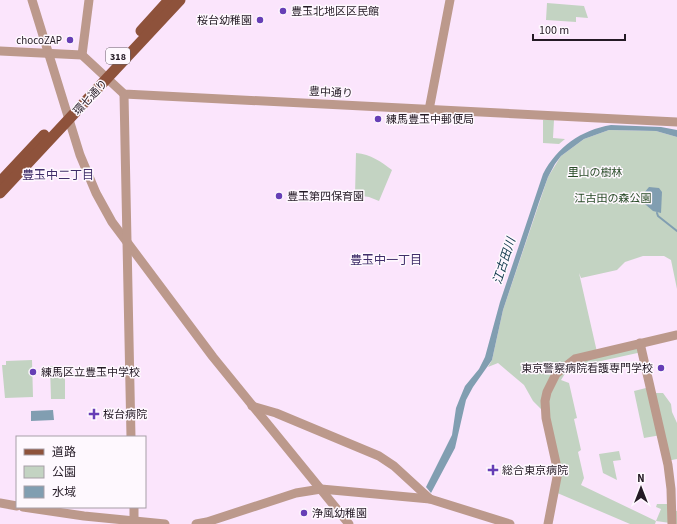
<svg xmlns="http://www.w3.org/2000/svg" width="677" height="524" viewBox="0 0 677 524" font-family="'Source Sans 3','Noto Sans JP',sans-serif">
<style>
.green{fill:#c3d3c2}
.water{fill:#819eb1}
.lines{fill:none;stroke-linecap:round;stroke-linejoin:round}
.stream{stroke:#819eb1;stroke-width:2}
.minor{stroke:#bc998c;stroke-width:9}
.major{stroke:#8e523b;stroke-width:11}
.poi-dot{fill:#663eb6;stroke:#fef8fe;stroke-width:1.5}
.labels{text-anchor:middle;stroke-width:3;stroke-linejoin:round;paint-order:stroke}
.shield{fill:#fef8fe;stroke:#655d66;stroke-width:1}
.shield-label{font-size:10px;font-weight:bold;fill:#241a25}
.poi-label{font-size:11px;fill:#241a25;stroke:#fef8fe;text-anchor:start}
.street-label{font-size:11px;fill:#241a25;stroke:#fef8fe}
.park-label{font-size:11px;fill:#284b27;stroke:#fef8fe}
.neighbourhood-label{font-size:12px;fill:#402e6a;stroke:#fef8fe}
.water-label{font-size:12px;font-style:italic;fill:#0d364b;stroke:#fef8fe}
</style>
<rect width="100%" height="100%" fill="#fbe5fc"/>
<g class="green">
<path d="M 547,3 L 584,6 L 588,18 L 576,17 L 576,22 L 546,20 Z"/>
<path d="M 543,120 L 554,120 L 553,138 L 565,139 L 559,144 L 543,143 Z"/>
<path d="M 609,130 L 656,131 L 677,137 L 677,289 L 671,260 L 664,256 L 643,256 L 625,262 L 617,270 L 581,278 L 579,273 L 597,352 L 640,343 L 642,352 L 574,367 L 566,372 L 561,380 L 569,383 L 577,418 L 574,419 L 581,450 L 578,452 L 584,478 L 581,485 L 656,521 L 661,509 L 656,507 L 657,504 L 672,504 L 672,510 L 677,511 L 677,524 L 656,521 L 655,524 L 630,524 L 555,492 L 557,482 L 545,413 L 533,401 L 524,385 L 498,363 L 488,367 L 492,360 L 503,310 L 548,177 L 561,156 L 584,139 Z"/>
<path d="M 356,153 C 371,154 381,162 392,170 L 379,201 L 369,197 L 355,195 Z"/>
<path d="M 32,360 L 33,397 L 5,398 L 2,365 L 6,365 L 6,361 Z"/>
<path d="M 50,366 L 65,366 L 65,399 L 51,399 Z"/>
<path d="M 650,387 L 652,393 L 663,393 L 671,404 L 672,412 L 677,423 L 677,459 L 667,461 L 661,435 L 644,438 L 634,391 Z"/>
<path d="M 619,451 L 621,460 L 613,461 L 617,480 L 603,473 L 599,454 Z"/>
</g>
<g class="water">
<path d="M 611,125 L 661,127 L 677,130 L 677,137 L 656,131 L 609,130 L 584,139 L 561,156 L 555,164 L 548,177 L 539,202 L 503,310 L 492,360 L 473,387 L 466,400 L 455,448 L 431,493 L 426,487 L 452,435 L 456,408 L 460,398 L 465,386 L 479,369 L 485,357 L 500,302 L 543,174 C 557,147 581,130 611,125 Z"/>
<path d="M 649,187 L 659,188 L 662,192 L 661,213 L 653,211 L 639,199 Z"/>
<path d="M 53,410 L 54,420 L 31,421 L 31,411 Z"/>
</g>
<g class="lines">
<path class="stream" d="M 657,213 L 658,216 L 677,231"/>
<g class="minor">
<path d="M 32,0 L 80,155 L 96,193 L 112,222 L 213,357 L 349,524"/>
<path d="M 0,51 L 82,55 L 124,94 L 677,122"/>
<path d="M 82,55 L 89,0"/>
<path d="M 124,94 L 131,437"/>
<path d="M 429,110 L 450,0"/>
<path d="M 640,343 L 668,465 L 671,489 L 672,524"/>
<path d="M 252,406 L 276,413 L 379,456 L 394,466 L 430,499"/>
<path d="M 0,503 L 17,506"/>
<path d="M 23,507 L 84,516 L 165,524"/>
<path d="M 134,507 L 134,524"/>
<path d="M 196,524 L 207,522 L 296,493 L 321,489 L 430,499 L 510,524"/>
<path d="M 548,524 L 558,472 L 546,418 L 545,401 L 547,392 L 556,374 L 575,359 L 677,335"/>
</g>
<g class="major">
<path d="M 141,31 L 169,0"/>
<path d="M 0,182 L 44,135"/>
<path d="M 0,193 L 180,0"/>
</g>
</g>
<g class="poi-dot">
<circle cx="283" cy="11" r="4"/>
<circle cx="260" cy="20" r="4"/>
<circle cx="70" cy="40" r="4"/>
<circle cx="378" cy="119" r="4"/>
<circle cx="279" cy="196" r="4"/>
<circle cx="661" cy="368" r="4"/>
<circle cx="33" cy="372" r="4"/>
<path d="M92 408h4v4h4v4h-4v4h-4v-4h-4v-4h4z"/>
<path d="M491 464h4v4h4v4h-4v4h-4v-4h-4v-4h4z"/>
<circle cx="304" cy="513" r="4"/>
</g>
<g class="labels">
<rect class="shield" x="106" y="48" width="24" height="16" rx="3"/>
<g class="shield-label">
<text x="118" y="60">318</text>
</g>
<g class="poi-label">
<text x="291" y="15">豊玉北地区区民館</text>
<text x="252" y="24" text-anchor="end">桜台幼稚園</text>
<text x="62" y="44" text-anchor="end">chocoZAP</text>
<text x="386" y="123">練馬豊玉中郵便局</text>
<text x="287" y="200">豊玉第四保育園</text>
<text x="653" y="372" text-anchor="end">東京警察病院看護専門学校</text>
<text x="41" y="376">練馬区立豊玉中学校</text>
<text x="103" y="418">桜台病院</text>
<text x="502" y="474">総合東京病院</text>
<text x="312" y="517">浄風幼稚園</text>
</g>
<g class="street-label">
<text transform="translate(331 92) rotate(3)" y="4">豊中通り</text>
<text transform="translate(90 97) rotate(-47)" y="4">環七通り</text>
</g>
<g class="park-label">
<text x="595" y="176">里山の樹林</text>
<text x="613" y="202">江古田の森公園</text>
</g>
<g class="neighbourhood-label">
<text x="58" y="179">豊玉中二丁目</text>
<text x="386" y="264">豊玉中一丁目</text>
</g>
<g class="water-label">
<text transform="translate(504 261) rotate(-72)" y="4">江古田川</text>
</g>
</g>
<rect x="16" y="436" width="130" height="72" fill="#fef8fe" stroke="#a79fa7"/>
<rect x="24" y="449" width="20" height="6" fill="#8e523b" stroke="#a79fa7"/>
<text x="52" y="456" font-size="12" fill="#241a25">道路</text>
<rect x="24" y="466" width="20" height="12" fill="#c3d3c2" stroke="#a79fa7"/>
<text x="52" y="476" font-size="12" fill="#241a25">公園</text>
<rect x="24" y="486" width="20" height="12" fill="#819eb1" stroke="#a79fa7"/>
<text x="52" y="496" font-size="12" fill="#241a25">水域</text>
<g transform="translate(641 488)" stroke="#fef8fe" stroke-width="3" paint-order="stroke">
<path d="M0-3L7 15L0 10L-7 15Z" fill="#241a25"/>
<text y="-6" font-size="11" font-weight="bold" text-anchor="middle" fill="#241a25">N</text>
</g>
<path d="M533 34v6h92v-6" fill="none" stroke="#241a25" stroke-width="2"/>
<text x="539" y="34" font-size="12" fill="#241a25" stroke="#fef8fe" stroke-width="3" paint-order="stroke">100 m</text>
</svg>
